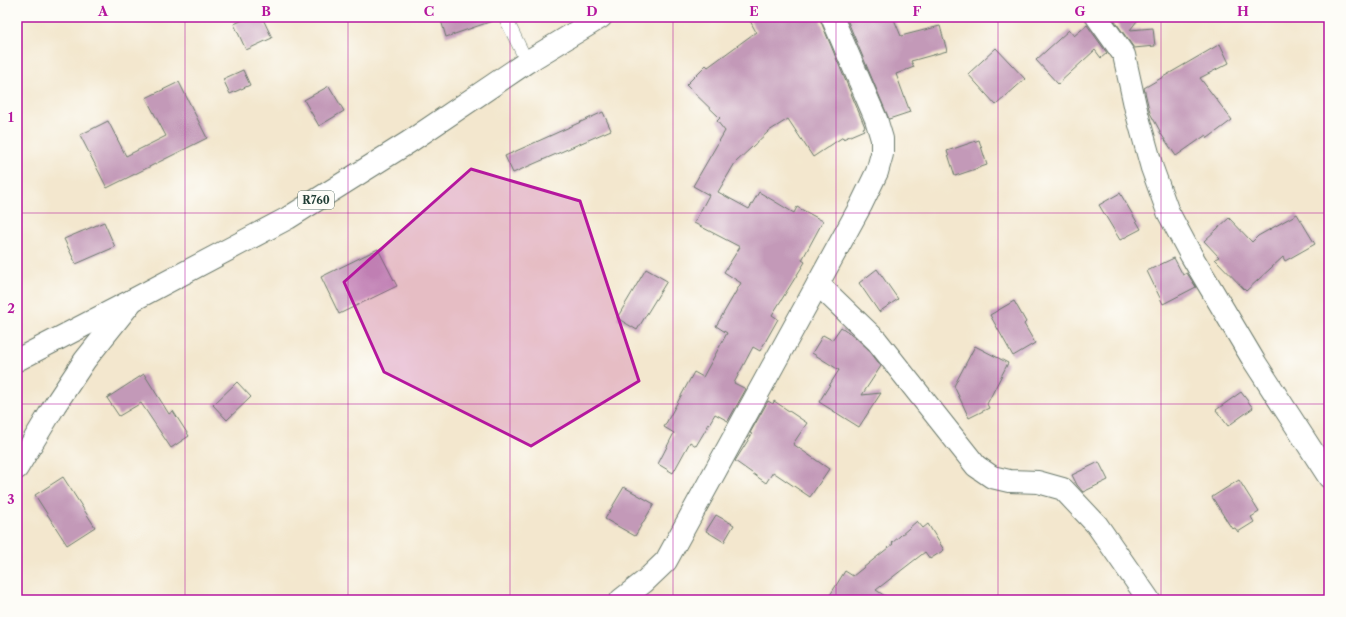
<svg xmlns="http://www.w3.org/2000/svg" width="1346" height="617" viewBox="0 0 1346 617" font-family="'Libre Caslon Text',serif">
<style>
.building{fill:#c399b8}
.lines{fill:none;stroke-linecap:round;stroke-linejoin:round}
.lane-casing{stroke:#69786a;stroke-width:14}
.street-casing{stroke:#69786a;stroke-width:24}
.primary-casing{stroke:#69786a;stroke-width:24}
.lane{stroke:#fff;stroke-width:13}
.street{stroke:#fff;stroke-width:22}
.primary{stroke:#fff;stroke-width:22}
.marked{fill:#b5179e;fill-opacity:0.2;stroke:#b5179e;stroke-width:3;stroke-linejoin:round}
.grid{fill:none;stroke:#b5179e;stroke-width:1;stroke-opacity:0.55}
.labels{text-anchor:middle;stroke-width:3;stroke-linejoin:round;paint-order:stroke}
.shield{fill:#fdfcf7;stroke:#62766e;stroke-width:1}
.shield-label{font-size:11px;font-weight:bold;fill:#1f3d34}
.neatline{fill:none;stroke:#b5179e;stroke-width:1.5}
.grid-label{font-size:13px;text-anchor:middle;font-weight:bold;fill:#b5179e}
</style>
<rect width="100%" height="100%" fill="#fdfcf7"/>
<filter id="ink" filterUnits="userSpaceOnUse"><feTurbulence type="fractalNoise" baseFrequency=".025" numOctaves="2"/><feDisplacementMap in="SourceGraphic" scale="8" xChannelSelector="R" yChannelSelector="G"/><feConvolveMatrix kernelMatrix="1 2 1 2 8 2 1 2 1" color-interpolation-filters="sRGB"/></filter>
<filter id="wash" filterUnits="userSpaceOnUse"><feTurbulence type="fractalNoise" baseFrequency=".012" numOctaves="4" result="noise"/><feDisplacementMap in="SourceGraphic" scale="16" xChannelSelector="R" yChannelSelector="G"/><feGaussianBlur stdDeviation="0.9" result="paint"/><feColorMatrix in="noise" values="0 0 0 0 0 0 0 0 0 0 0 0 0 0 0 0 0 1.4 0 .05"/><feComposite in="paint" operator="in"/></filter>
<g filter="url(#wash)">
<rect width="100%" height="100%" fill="#f3e7ce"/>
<g id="blocks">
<g class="building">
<path d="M 250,17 L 262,17 L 272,38 L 246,50 L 234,24 Z"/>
<path d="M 440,17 L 495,17 L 495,20 L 446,37 Z"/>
<path d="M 748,17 L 820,17 L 821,22 L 865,127 L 863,128 L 864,130 L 843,139 L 843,137 L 813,157 L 788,119 L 769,131 L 735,163 L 718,192 L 749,209 L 759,192 L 794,213 L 797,207 L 823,221 L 802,260 L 805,262 L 772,315 L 778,319 L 760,351 L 753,347 L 734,383 L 746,389 L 728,421 L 715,414 L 696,446 L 690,442 L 673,473 L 658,464 L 674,433 L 664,427 L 694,372 L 703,377 L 727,333 L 716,326 L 741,283 L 724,272 L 740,247 L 694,223 L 709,195 L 693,186 L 725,131 L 717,121 L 720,118 L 686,85 L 706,65 L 708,67 L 756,32 Z"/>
<path d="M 846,17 L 893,17 L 901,36 L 940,26 L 947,51 L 911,61 L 914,67 L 896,74 L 910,112 L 889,119 Z"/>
<path d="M 1112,17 L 1140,17 L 1130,30 L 1153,28 L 1155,46 L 1134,48 Z"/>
<path d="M 1087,25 L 1107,53 L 1101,58 L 1095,50 L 1058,84 L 1036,60 L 1069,30 L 1074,36 Z"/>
<path d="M 1220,44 L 1229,63 L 1200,78 L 1232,120 L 1208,138 L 1206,135 L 1176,156 L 1159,131 L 1160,131 L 1150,113 L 1144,88 Z"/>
<path d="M 996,48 L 1025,79 L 996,105 L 968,74 Z"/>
<path d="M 243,70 L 250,85 L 230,94 L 223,79 Z"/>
<path d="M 179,82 L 207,138 L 107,188 L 80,135 L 108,121 L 126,156 L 166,136 L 146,98 Z"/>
<path d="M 329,86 L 344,111 L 319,126 L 304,100 Z"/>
<path d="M 603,112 L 611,130 L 513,173 L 505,156 Z"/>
<path d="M 979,140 L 987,165 L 955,176 L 947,151 Z"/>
<path d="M 1120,193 L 1141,229 L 1120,240 L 1099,205 Z"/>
<path d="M 1297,214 L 1315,244 L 1285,261 L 1283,257 L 1246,291 L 1215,259 L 1219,257 L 1204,241 L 1229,218 L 1252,242 L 1258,236 Z"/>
<path d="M 104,222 L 115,247 L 76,264 L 64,239 Z"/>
<path d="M 378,249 L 397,286 L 339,314 L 321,277 Z"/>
<path d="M 1174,258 L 1183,275 L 1187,273 L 1196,287 L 1163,304 L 1147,271 Z"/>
<path d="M 646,269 L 667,281 L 637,330 L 617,318 Z"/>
<path d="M 877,269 L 898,299 L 879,312 L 859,283 Z"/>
<path d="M 1014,301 L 1026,322 L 1024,324 L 1035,343 L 1013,356 L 990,315 Z"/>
<path d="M 841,327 L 854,336 L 868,349 L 881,366 L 862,395 L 881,393 L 859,427 L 819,402 L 839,370 L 812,353 L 823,335 L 832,340 Z"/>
<path d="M 975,346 L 1008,363 L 987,404 L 989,408 L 969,418 L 954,386 Z"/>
<path d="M 144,374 L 169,414 L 173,411 L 189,436 L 171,448 L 141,403 L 119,416 L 107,398 Z"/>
<path d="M 237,382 L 251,397 L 227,420 L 213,405 Z"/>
<path d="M 1241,392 L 1253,408 L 1228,426 L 1216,410 Z"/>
<path d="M 768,401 L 773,404 L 774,401 L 807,423 L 793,444 L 829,469 L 810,497 L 773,472 L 766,483 L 735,461 L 752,434 L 750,433 Z"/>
<path d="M 1099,462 L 1108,480 L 1083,492 L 1077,485 L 1072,475 Z"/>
<path d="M 63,477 L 95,527 L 67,545 L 35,495 Z"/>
<path d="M 1239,480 L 1259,512 L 1251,517 L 1254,522 L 1238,532 L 1235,528 L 1232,529 L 1212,497 Z"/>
<path d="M 624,487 L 654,504 L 635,536 L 605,519 Z"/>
<path d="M 716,515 L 734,525 L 724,542 L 706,531 Z"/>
<path d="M 917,521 L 923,528 L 928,524 L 944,550 L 930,559 L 925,552 L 876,590 L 891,600 L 827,600 L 845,571 L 853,576 L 893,544 L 892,543 Z"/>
</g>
</g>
</g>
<g filter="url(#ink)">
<use href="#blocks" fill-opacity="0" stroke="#69786a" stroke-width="1"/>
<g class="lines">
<g class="lane-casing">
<path id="lane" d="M 505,17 L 527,62"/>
</g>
<g class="street-casing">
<g id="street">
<path d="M 1097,17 L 1124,55 L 1136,110 L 1152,168 L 1168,212 L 1191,255 L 1254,361 L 1329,477"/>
<path d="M 818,284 L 877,341 L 976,466 L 992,477 L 1009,481 L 1038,482 L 1063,489 L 1097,525 L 1149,600"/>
<path d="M 17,468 L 55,405 L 85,360 L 133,300"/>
<path d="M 621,600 L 644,582 L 666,561 L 861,205 L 877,172 L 882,154 L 882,139 L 876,119 L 832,17"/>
</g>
</g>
<g class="primary-casing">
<path id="primary" d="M 17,360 L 133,300 L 288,218 L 409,142 L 527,62 L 601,17"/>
</g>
<use href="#lane" class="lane"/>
<use href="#street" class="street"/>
<use href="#primary" class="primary"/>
</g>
</g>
<path class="marked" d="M 471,169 L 580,201 L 639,381 L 531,446 L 384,372 L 344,282 Z"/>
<path class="grid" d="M 185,17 L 185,600M 348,17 L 348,600M 510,17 L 510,600M 673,17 L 673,600M 836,17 L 836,600M 998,17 L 998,600M 1161,17 L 1161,600M 17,213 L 1329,213M 17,404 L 1329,404"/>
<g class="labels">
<rect class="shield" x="298" y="191" width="36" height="18" rx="3"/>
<g class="shield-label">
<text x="316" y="204">R760</text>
</g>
</g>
<rect width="1346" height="617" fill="none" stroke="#fdfcf7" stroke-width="44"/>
<rect x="22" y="22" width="1302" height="573" class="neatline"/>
<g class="grid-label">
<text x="103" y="16">A</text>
<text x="266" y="16">B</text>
<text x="429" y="16">C</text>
<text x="592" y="16">D</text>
<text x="754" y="16">E</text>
<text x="917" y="16">F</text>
<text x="1080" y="16">G</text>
<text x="1243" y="16">H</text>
<text x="11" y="122">1</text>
<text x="11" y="313">2</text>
<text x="11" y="504">3</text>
</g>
</svg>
